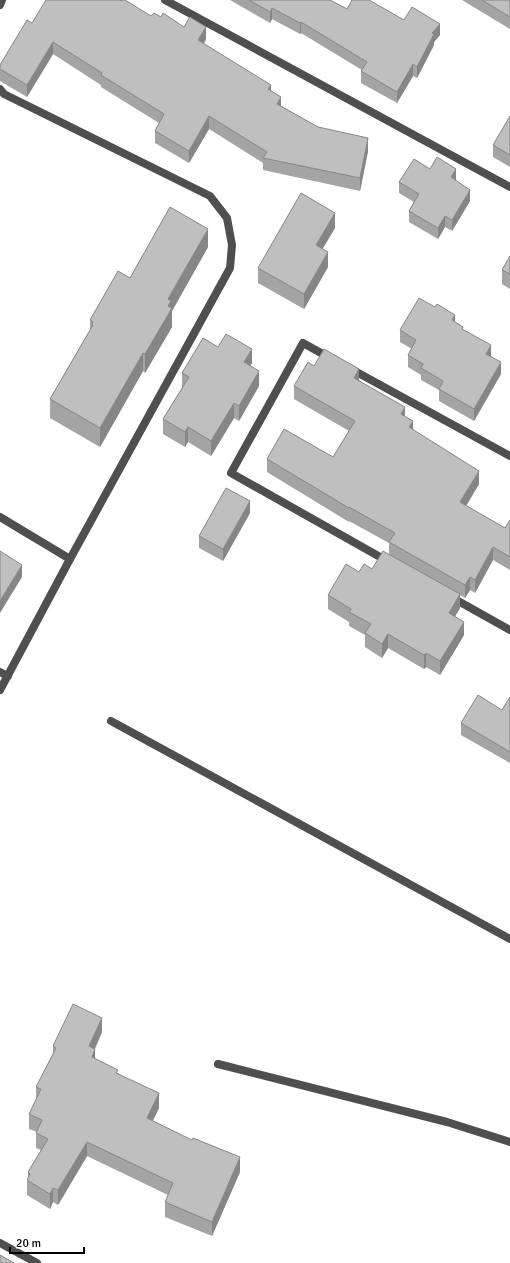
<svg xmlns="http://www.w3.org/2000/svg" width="510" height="1263" viewBox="0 0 510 1263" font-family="Signika,sans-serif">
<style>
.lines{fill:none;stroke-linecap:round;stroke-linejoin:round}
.minor{stroke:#4f4f4f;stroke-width:8}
.wall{fill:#a4a4a4}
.shaded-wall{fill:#868686}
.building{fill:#bfbfbf;stroke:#868686}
</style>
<rect width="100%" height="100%" fill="#fff"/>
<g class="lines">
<g class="minor">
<path d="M 165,0 L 510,187"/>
<path d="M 0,5 L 2,0"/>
<path d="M 0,89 L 4,94 L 210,196 L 227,218 L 232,245 L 230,268 L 70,559 L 0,690"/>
<path d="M 330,358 L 303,343 L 231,473 L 389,562"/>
<path d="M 351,369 L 510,456"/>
<path d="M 0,517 L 70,559"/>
<path d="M 451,597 L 510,630"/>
<path d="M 0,672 L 8,676"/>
<path d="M 111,721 L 510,939"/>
<path d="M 218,1064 L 447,1122 L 510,1142"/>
<path d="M 0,1243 L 37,1263"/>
</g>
</g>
<g class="wall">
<path d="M 230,0 L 330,0 L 347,9 L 404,20 L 440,35 L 434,42 L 434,45 L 417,78 L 413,76 L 397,103 L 361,83 L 361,71 L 362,70 L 301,33 L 300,34 L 272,19 L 270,23 Z"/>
<path d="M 462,0 L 510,0 L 510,29 Z"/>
<path d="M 151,16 L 161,17 L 184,27 L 206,39 L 204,44 L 271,90 L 281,106 L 318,127 L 368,151 L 360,191 L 263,170 L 263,163 L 209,129 L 189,163 L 155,143 L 155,131 L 159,123 L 101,87 L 101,85 L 53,54 L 27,97 L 0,81 L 0,65 L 32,23 Z"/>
<path d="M 510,116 L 510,167 L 493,157 L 493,145 Z"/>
<path d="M 430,169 L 456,180 L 455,180 L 470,201 L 452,231 L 445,227 L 438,239 L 409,222 L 409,211 L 414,202 L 399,193 L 399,182 Z"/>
<path d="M 335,228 L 322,249 L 328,267 L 304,309 L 258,283 L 258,268 Z"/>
<path d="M 208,247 L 172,311 L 172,327 L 145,373 L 143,371 L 100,447 L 50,418 L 50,399 L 90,330 L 90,320 L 130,278 Z"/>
<path d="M 510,256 L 510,289 L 502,284 L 502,270 Z"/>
<path d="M 455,322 L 491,357 L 501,374 L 474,421 L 439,401 L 439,390 L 421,380 L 421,375 L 408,367 L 408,355 L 412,349 L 400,342 L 400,330 Z"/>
<path d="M 218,347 L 252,363 L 250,366 L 259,386 L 239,421 L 234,418 L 211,456 L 188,442 L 185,447 L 163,434 L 163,419 L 182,388 L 182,373 Z"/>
<path d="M 314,366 L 359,380 L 405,416 L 413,429 L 479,484 L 466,506 L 505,528 L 510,520 L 510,570 L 493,560 L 475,593 L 470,590 L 465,598 L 460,595 L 460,608 L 455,616 L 464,635 L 440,675 L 426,667 L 424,669 L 388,648 L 382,658 L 365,647 L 365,635 L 349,626 L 349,622 L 328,609 L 328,595 L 359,572 L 372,569 L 389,554 L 389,543 L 349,521 L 349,522 L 267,472 L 267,459 L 333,457 L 349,431 L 294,399 L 294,386 Z"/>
<path d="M 250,513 L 223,561 L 199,548 L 199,536 Z"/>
<path d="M 510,697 L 510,763 L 461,735 L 461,723 L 502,710 Z"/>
<path d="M 102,1032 L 95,1049 L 95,1059 L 118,1073 L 159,1108 L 152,1121 L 240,1172 L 212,1236 L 165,1217 L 165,1202 L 168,1195 L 87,1156 L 58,1205 L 53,1202 L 50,1209 L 27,1195 L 27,1180 L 28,1178 L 28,1172 L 41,1150 L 36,1148 L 36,1133 L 37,1132 L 29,1129 L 29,1114 L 36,1100 L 36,1087 L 53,1054 L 53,1046 Z"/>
</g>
<g class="shaded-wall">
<path d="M 272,8 L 272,19 L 270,23 L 270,12 Z"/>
<path d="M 301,22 L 301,33 L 300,34 L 300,23 Z"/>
<path d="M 440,24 L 440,35 L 434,42 L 434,45 L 417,78 L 417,67 L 432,33 Z"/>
<path d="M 206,27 L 206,39 L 198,53 L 198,40 Z"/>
<path d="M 53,42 L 53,54 L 27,97 L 27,85 Z"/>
<path d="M 413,64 L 413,76 L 397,103 L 397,92 Z"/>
<path d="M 271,85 L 271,97 L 268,89 Z"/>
<path d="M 281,97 L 281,109 L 277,104 Z"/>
<path d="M 209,116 L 209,129 L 189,163 L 189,151 Z"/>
<path d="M 368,138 L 368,151 L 360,191 L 360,178 Z"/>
<path d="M 456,169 L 456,180 L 451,188 L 451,177 Z"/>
<path d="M 470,190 L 470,201 L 452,231 L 452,220 Z"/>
<path d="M 335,213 L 335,228 L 316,260 L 316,245 Z"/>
<path d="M 445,216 L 445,227 L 438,239 L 438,228 Z"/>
<path d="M 208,229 L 208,247 L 172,311 L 172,327 L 145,373 L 145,354 L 168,299 Z"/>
<path d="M 328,252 L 328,267 L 304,309 L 304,294 Z"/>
<path d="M 455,315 L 455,326 L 452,320 Z"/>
<path d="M 491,345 L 491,357 L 486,354 Z"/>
<path d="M 252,349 L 252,363 L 244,377 L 244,362 Z"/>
<path d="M 143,353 L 143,371 L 100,447 L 100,428 Z"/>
<path d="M 501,362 L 501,374 L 474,421 L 474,409 Z"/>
<path d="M 359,369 L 359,383 L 354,378 Z"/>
<path d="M 259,371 L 259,386 L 239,421 L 239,406 Z"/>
<path d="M 234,403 L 234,418 L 211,456 L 211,441 Z"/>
<path d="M 405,407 L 405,421 L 401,414 Z"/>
<path d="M 413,421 L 413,434 L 409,427 Z"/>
<path d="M 188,427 L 188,442 L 185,447 L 185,432 Z"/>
<path d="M 479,471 L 479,484 L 460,516 L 460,502 Z"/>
<path d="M 250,501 L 250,513 L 223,561 L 223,549 Z"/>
<path d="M 493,547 L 493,560 L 475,593 L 475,580 Z"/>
<path d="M 22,565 L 22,577 L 0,613 L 0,601 Z"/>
<path d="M 470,577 L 470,590 L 465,598 L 465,585 Z"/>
<path d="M 460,594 L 460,608 L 449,627 L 449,613 Z"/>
<path d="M 464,622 L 464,635 L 440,675 L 440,661 Z"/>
<path d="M 388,634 L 388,648 L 382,658 L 382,644 Z"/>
<path d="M 426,653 L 426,667 L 424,669 L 424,655 Z"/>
<path d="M 102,1018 L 102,1032 L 89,1061 L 89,1046 Z"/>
<path d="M 95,1049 L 95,1064 L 92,1057 Z"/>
<path d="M 159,1093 L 159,1108 L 147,1133 L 147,1118 Z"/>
<path d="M 87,1142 L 87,1156 L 58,1205 L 58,1190 Z"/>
<path d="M 240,1157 L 240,1172 L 212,1236 L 212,1222 Z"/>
<path d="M 53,1188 L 53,1202 L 50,1209 L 50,1194 Z"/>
</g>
<g class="building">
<path d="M 46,0 L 120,0 L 121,1 L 122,0 L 125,0 L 151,16 L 154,13 L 161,17 L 163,13 L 184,27 L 190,17 L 206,27 L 198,40 L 271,85 L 268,89 L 281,97 L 277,104 L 318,127 L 368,138 L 360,178 L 263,158 L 267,152 L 209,116 L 189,151 L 155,131 L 164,114 L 101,75 L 102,73 L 53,42 L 27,85 L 0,69 L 0,65 L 27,20 L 32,23 Z"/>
<path d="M 249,0 L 330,0 L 347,9 L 352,0 L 369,0 L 404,20 L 412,7 L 440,24 L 432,33 L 434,34 L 417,67 L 413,64 L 397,92 L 361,71 L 367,62 L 301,22 L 300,23 L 272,8 L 270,12 Z"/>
<path d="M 482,0 L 510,0 L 510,17 Z"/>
<path d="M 510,116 L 510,155 L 493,145 Z"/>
<path d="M 437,157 L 456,169 L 451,177 L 470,190 L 452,220 L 445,216 L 438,228 L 409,211 L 419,194 L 399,182 L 414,159 L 430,169 Z"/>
<path d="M 301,193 L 335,213 L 316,245 L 328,252 L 304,294 L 258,268 Z"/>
<path d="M 170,207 L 208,229 L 168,299 L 171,301 L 168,306 L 172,308 L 145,354 L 143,353 L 100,428 L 50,399 L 93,325 L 92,324 L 93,322 L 90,320 L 118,271 L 130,278 Z"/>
<path d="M 510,256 L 510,274 L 502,270 Z"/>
<path d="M 419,298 L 435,307 L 437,304 L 455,315 L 452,320 L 463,327 L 462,329 L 491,345 L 486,354 L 501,362 L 474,409 L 439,389 L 443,381 L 421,368 L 423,364 L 408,355 L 416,340 L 400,330 Z"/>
<path d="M 226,334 L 252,349 L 244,362 L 259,371 L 239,406 L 234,403 L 211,441 L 188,427 L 185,432 L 163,419 L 189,377 L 182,373 L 203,338 L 218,347 Z"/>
<path d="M 324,349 L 359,369 L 354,378 L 405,407 L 401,414 L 413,421 L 409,427 L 479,471 L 460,502 L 505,528 L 510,520 L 510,557 L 493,547 L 475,580 L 470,577 L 465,585 L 389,542 L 395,533 L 349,507 L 349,508 L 267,459 L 284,429 L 333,457 L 355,421 L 294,386 L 308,362 L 314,366 Z"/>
<path d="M 226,488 L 250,501 L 223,549 L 199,536 Z"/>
<path d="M 0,551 L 22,565 L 0,601 Z"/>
<path d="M 383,551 L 460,594 L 449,613 L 464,622 L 440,661 L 426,653 L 424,655 L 388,634 L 382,644 L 365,633 L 371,624 L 349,612 L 351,609 L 328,595 L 346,564 L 359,572 L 364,564 L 372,569 Z"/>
<path d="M 478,695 L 502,710 L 510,697 L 510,752 L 461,723 Z"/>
<path d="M 73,1004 L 102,1018 L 89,1046 L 95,1049 L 92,1057 L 118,1070 L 116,1073 L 159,1093 L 147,1118 L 192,1140 L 193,1138 L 240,1157 L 212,1222 L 165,1202 L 173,1183 L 87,1142 L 58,1190 L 53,1188 L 50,1194 L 27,1180 L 30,1174 L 28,1172 L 48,1139 L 36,1133 L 42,1120 L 29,1114 L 41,1089 L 36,1087 L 56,1048 L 53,1046 Z"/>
<path d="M 0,1255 L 14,1263 L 0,1263 Z"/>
</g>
<path d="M10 1247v6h74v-6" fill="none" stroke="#000000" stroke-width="2"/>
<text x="16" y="1247" font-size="12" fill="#000000" stroke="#ffffff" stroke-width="3" paint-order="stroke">20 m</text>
</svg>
